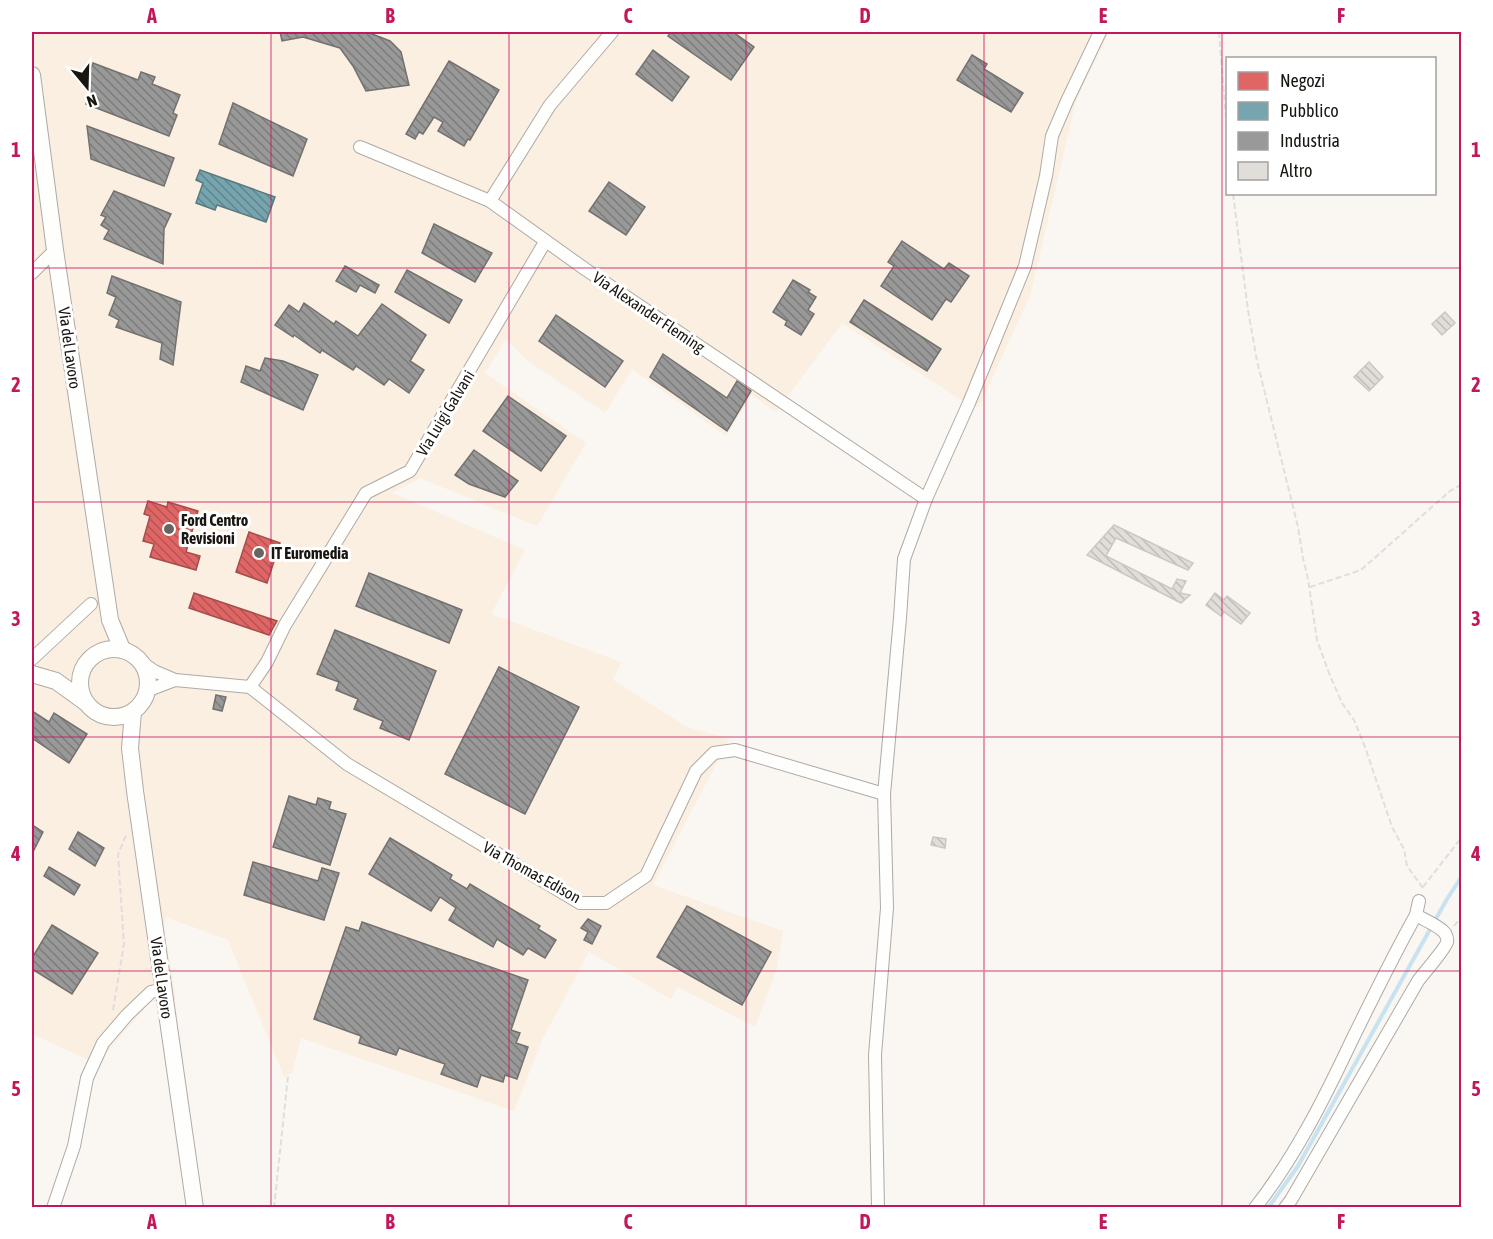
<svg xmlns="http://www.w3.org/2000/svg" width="1493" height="1239" viewBox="0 0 1493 1239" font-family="'Asap Condensed',sans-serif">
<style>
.built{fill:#fbefe1}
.shops{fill:url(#shops-back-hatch);stroke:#a44e4c;stroke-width:1.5}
.public{fill:url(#public-back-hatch);stroke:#5a7a7f;stroke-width:1.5}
.industry{fill:url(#industry-back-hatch);stroke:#737170;stroke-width:1.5}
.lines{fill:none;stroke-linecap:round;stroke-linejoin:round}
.stream{stroke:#c7e2f0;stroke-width:4}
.building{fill:url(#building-back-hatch);stroke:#ccc7c2;stroke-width:1.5}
.minor-casing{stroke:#aeaaa6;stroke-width:14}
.secondary-casing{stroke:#aeaaa6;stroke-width:18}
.path{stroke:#e0dedd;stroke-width:2;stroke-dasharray:6 3;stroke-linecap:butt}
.minor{stroke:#fefefd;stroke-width:12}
.secondary{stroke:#fefefd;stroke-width:16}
.grid{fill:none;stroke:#c2185b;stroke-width:1.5;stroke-opacity:0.55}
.poi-dot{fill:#68645f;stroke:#fff;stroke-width:2}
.labels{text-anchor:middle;stroke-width:6;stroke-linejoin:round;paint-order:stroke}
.street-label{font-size:16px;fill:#191510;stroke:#fff}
.poi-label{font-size:16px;font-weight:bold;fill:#191510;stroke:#fff;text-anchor:start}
.neatline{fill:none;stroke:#c2185b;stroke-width:2}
.grid-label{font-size:20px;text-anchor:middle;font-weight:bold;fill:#c2185b}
</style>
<defs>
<pattern id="shops-back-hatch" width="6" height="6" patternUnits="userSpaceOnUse" patternTransform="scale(1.5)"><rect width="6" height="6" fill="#e06666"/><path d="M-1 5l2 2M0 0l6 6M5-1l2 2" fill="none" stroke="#b55353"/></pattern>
<pattern id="public-back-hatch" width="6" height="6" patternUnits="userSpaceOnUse" patternTransform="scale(1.5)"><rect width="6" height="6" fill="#76a5af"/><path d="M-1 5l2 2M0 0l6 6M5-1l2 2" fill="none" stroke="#60858d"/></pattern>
<pattern id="industry-back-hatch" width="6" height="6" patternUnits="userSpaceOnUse" patternTransform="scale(1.5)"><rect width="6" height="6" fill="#999"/><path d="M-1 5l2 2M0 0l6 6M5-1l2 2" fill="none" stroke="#7c7c7b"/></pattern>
<pattern id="building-back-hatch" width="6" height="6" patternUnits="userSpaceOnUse" patternTransform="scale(1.5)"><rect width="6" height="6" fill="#e1ddd8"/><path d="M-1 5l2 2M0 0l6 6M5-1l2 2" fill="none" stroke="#c0bdb8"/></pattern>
</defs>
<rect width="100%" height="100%" fill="#faf6f1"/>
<path class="built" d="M 32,32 L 1109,32 L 1076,101 L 1030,296 L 979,407 L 961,400 L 842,323 L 776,412 L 752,395 L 726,436 L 632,369 L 605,413 L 528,361 L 506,339 L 485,373 L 586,443 L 537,526 L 420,478 L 392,493 L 525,550 L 491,614 L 621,662 L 613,680 L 687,727 L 729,739 L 653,885 L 783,931 L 777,969 L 755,1027 L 678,987 L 671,999 L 589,952 L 542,1040 L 514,1111 L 301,1038 L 292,1073 L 284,1077 L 228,940 L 166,917 L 164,927 L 176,1000 L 150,1002 L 97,1064 L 32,1034 Z"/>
<g class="shops">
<path d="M 148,501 L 167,507 L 168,502 L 198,511 L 186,552 L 200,556 L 196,570 L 150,557 L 154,544 L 143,541 L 150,516 L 144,514 Z"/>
<path d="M 249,532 L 280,543 L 267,583 L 236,572 Z"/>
<path d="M 194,593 L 277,621 L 269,635 L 189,608 Z"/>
</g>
<path class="public" d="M 200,170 L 275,197 L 266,222 L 217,205 L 215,210 L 196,203 L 203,183 L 196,180 Z"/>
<g class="industry">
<path d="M 280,32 L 367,32 L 390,41 L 401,52 L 409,85 L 366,91 L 353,66 L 340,48 L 303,37 L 282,41 Z"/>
<path d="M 671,32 L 733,32 L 754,47 L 731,80 L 668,36 Z"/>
<path d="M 653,50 L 689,77 L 672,101 L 636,74 Z"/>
<path d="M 972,55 L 987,64 L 984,69 L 1023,93 L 1011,112 L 957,80 Z"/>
<path d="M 449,61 L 499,90 L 470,140 L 468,139 L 464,146 L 438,131 L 443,122 L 434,117 L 423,134 L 419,132 L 415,139 L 406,134 Z"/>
<path d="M 93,63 L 138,80 L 141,72 L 155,77 L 152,84 L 180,95 L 173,113 L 177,115 L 169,136 L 86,104 L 91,90 L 84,87 Z"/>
<path d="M 233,103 L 307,139 L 293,176 L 219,144 Z"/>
<path d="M 87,126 L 174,158 L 164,186 L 91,159 Z"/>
<path d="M 609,182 L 645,207 L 626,235 L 589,211 Z"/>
<path d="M 114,191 L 171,214 L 164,229 L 163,264 L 104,239 L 109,230 L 101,225 L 106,217 L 101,215 Z"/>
<path d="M 434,224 L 492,253 L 475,282 L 422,253 Z"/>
<path d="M 902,241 L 944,269 L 949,263 L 969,276 L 951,302 L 946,299 L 932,320 L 881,286 L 894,266 L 888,262 Z"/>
<path d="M 345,266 L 379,285 L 375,293 L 360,285 L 356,292 L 336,281 Z"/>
<path d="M 407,270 L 462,300 L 449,323 L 395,292 Z"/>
<path d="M 112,276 L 181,302 L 173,365 L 160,359 L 162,343 L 116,327 L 119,320 L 109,315 L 116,297 L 107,293 Z"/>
<path d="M 793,280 L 810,290 L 808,292 L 816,297 L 808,310 L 814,314 L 801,335 L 785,325 L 787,321 L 773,312 Z"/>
<path d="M 864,300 L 941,349 L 927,371 L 850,322 Z"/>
<path d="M 304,303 L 334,324 L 336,321 L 358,336 L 382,304 L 426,335 L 410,361 L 424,370 L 409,393 L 389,379 L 384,385 L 356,366 L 353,370 L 322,350 L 320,353 L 294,335 L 293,337 L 275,325 L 289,305 L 299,312 Z"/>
<path d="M 556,315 L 623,361 L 605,387 L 539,341 Z"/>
<path d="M 663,354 L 727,398 L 737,381 L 751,391 L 727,431 L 650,377 Z"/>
<path d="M 265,358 L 283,361 L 318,375 L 303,410 L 241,382 L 246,366 L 260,371 Z"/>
<path d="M 508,396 L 566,436 L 541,471 L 483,431 Z"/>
<path d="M 474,450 L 518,481 L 505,497 L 469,484 L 455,475 Z"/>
<path d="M 369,573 L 462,610 L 449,643 L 356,606 Z"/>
<path d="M 335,630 L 436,671 L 409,740 L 380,728 L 383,721 L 354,709 L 358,699 L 336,690 L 339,682 L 317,674 Z"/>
<path d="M 499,667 L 579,707 L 525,814 L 445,774 Z"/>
<path d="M 216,695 L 226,697 L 222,711 L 213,709 Z"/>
<path d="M 32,711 L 49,722 L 54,713 L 87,734 L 69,763 L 32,738 Z"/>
<path d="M 289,796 L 316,805 L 318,798 L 331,802 L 329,809 L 346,814 L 330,865 L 273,847 Z"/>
<path d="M 34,826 L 43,832 L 32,854 L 32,831 Z"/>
<path d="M 78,832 L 104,848 L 95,866 L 69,849 Z"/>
<path d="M 390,838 L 452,875 L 450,879 L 467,889 L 470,884 L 540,926 L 538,929 L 556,940 L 545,958 L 528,948 L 523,955 L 497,939 L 493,947 L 449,920 L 456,908 L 440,897 L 431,911 L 369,874 Z"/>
<path d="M 253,862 L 318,881 L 322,868 L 339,873 L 324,920 L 244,895 Z"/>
<path d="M 49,867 L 80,885 L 74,895 L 44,876 Z"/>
<path d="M 687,906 L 771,952 L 742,1005 L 657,957 Z"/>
<path d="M 588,919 L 601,926 L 592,944 L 584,940 L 588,932 L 581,928 Z"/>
<path d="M 362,922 L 528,980 L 511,1030 L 520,1033 L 516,1043 L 528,1047 L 517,1079 L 505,1075 L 503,1082 L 481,1075 L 477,1087 L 441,1074 L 445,1064 L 399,1048 L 396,1055 L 359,1043 L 361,1036 L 314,1019 L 346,927 L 359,931 Z"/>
<path d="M 52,925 L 98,953 L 72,994 L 32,969 L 32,958 Z"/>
</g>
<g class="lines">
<path class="stream" d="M 1268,1208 L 1298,1166 L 1447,899 L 1462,876"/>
</g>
<g class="building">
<path d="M 1445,312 L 1455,323 L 1442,335 L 1432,324 Z"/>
<path d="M 1369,362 L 1383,377 L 1369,391 L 1354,377 Z"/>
<path d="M 1114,525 L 1193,563 L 1188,570 L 1116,538 L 1106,556 L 1172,589 L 1177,579 L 1186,581 L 1180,593 L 1190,595 L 1181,603 L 1087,555 Z"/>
<path d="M 1215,593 L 1224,600 L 1227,596 L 1250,613 L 1241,624 L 1224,612 L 1221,616 L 1206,605 Z"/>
<path d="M 933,837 L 946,839 L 945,848 L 931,845 Z"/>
</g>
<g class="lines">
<g class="minor-casing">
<g id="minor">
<path d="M 360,147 L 490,201 L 585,269 L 926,499"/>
<path d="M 490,201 L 550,105 L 612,32"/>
<path d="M 32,273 L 55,250"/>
<path d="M 32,659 L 91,604"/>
<path d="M 144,664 L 154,671 L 175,680 L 250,687 L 347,764 L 580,903 L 606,903 L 646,876 L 696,771 L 714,753 L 735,750 L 884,794"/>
<path d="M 250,687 L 267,662 L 285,625 L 366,493 L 410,471 L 545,242"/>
<path d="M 149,690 L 175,680"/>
<path d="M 53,1208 L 74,1146 L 87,1078 L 103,1043 L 127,1015 L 151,992 L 163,989"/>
<path d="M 878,1208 L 875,1055 L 887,908 L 884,794 L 900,618 L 904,559 L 926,499 L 969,403 L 1025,266 L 1046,176 L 1052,136 L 1067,101 L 1100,32"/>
<path d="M 1255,1208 C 1295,1157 1324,1099 1351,1042 C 1372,999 1393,956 1416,915 L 1419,901"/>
<path d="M 1285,1208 L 1291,1200 L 1418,981 C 1423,974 1446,948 1447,942 C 1448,939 1446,935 1445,933 C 1438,925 1424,920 1416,915"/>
</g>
</g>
<g class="secondary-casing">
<g id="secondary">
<path d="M 32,75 L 55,250 L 110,620 L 122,649"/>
<circle cx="114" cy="683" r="34"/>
<path d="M 32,674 L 56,681 L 85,702"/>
<path d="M 133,712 L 130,748 L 135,791 L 195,1208"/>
</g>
</g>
<g class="path">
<path d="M 1219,32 L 1228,143"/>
<path d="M 1233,194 L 1248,310 L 1257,361 L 1298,527 L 1303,558 L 1308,579 L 1317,640 L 1329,673 L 1342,703 L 1354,720 L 1365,747 L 1392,827 L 1404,849 L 1407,866 L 1423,888"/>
<path d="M 1310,587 L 1361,570 L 1450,491 L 1462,484"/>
<path d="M 1423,887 L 1462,837"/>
<path d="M 1454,926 L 1462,916"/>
<path d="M 113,1010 L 124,944 L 118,855 L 125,837 L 127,836"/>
<path d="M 274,1208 L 288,1076"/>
</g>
<use href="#minor" class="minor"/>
<use href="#secondary" class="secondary"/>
</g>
<path class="grid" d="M 271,32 L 271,1208M 509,32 L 509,1208M 746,32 L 746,1208M 984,32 L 984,1208M 1222,32 L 1222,1208M 32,268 L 1462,268M 32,502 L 1462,502M 32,737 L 1462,737M 32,971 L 1462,971"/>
<g class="poi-dot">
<circle cx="169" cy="529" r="6"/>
<circle cx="259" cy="553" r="6"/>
</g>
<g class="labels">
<g class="street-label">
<text transform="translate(649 312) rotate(34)" y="6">Via Alexander Fleming</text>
<text transform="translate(70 348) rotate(82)" y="6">Via del Lavoro</text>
<text transform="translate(445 413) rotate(-59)" y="6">Via Luigi Galvani</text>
<text transform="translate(532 872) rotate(29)" y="6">Via Thomas Edison</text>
<text transform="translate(162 978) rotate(82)" y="6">Via del Lavoro</text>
</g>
<g class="poi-label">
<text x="181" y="526">Ford Centro<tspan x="181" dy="18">Revisioni</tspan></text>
<text x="271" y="559">IT Euromedia</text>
</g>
</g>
<rect width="1493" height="1239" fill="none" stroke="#ffffff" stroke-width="66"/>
<rect x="1226" y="57" width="210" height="138" fill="#ffffff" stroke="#a3a19f" stroke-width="1.5"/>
<rect x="1238" y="72" width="30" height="18" fill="#e06666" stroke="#a3a19f" stroke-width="1.5"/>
<text x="1280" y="87" font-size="18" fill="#191510">Negozi</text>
<rect x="1238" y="102" width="30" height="18" fill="#76a5af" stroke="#a3a19f" stroke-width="1.5"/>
<text x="1280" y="117" font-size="18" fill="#191510">Pubblico</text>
<rect x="1238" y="132" width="30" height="18" fill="#999999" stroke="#a3a19f" stroke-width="1.5"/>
<text x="1280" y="147" font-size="18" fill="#191510">Industria</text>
<rect x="1238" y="162" width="30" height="18" fill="#e1ddd8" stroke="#a3a19f" stroke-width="1.5"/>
<text x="1280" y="177" font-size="18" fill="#191510">Altro</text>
<g transform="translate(87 87) rotate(161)" stroke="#ffffff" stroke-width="4.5" paint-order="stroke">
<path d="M0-4.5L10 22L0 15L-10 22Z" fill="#191510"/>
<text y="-9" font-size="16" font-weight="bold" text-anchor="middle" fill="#191510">N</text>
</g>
<rect x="33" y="33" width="1427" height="1173" class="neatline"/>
<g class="grid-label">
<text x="152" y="23">A</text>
<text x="390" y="23">B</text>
<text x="628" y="23">C</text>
<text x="865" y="23">D</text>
<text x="1103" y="23">E</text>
<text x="1341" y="23">F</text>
<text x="16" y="157">1</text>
<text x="1476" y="157">1</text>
<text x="16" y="392">2</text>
<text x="1476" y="392">2</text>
<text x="16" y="626">3</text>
<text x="1476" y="626">3</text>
<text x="16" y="861">4</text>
<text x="1476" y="861">4</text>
<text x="16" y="1096">5</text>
<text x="1476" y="1096">5</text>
<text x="152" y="1229">A</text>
<text x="390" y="1229">B</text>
<text x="628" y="1229">C</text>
<text x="865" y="1229">D</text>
<text x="1103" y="1229">E</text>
<text x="1341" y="1229">F</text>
</g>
</svg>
